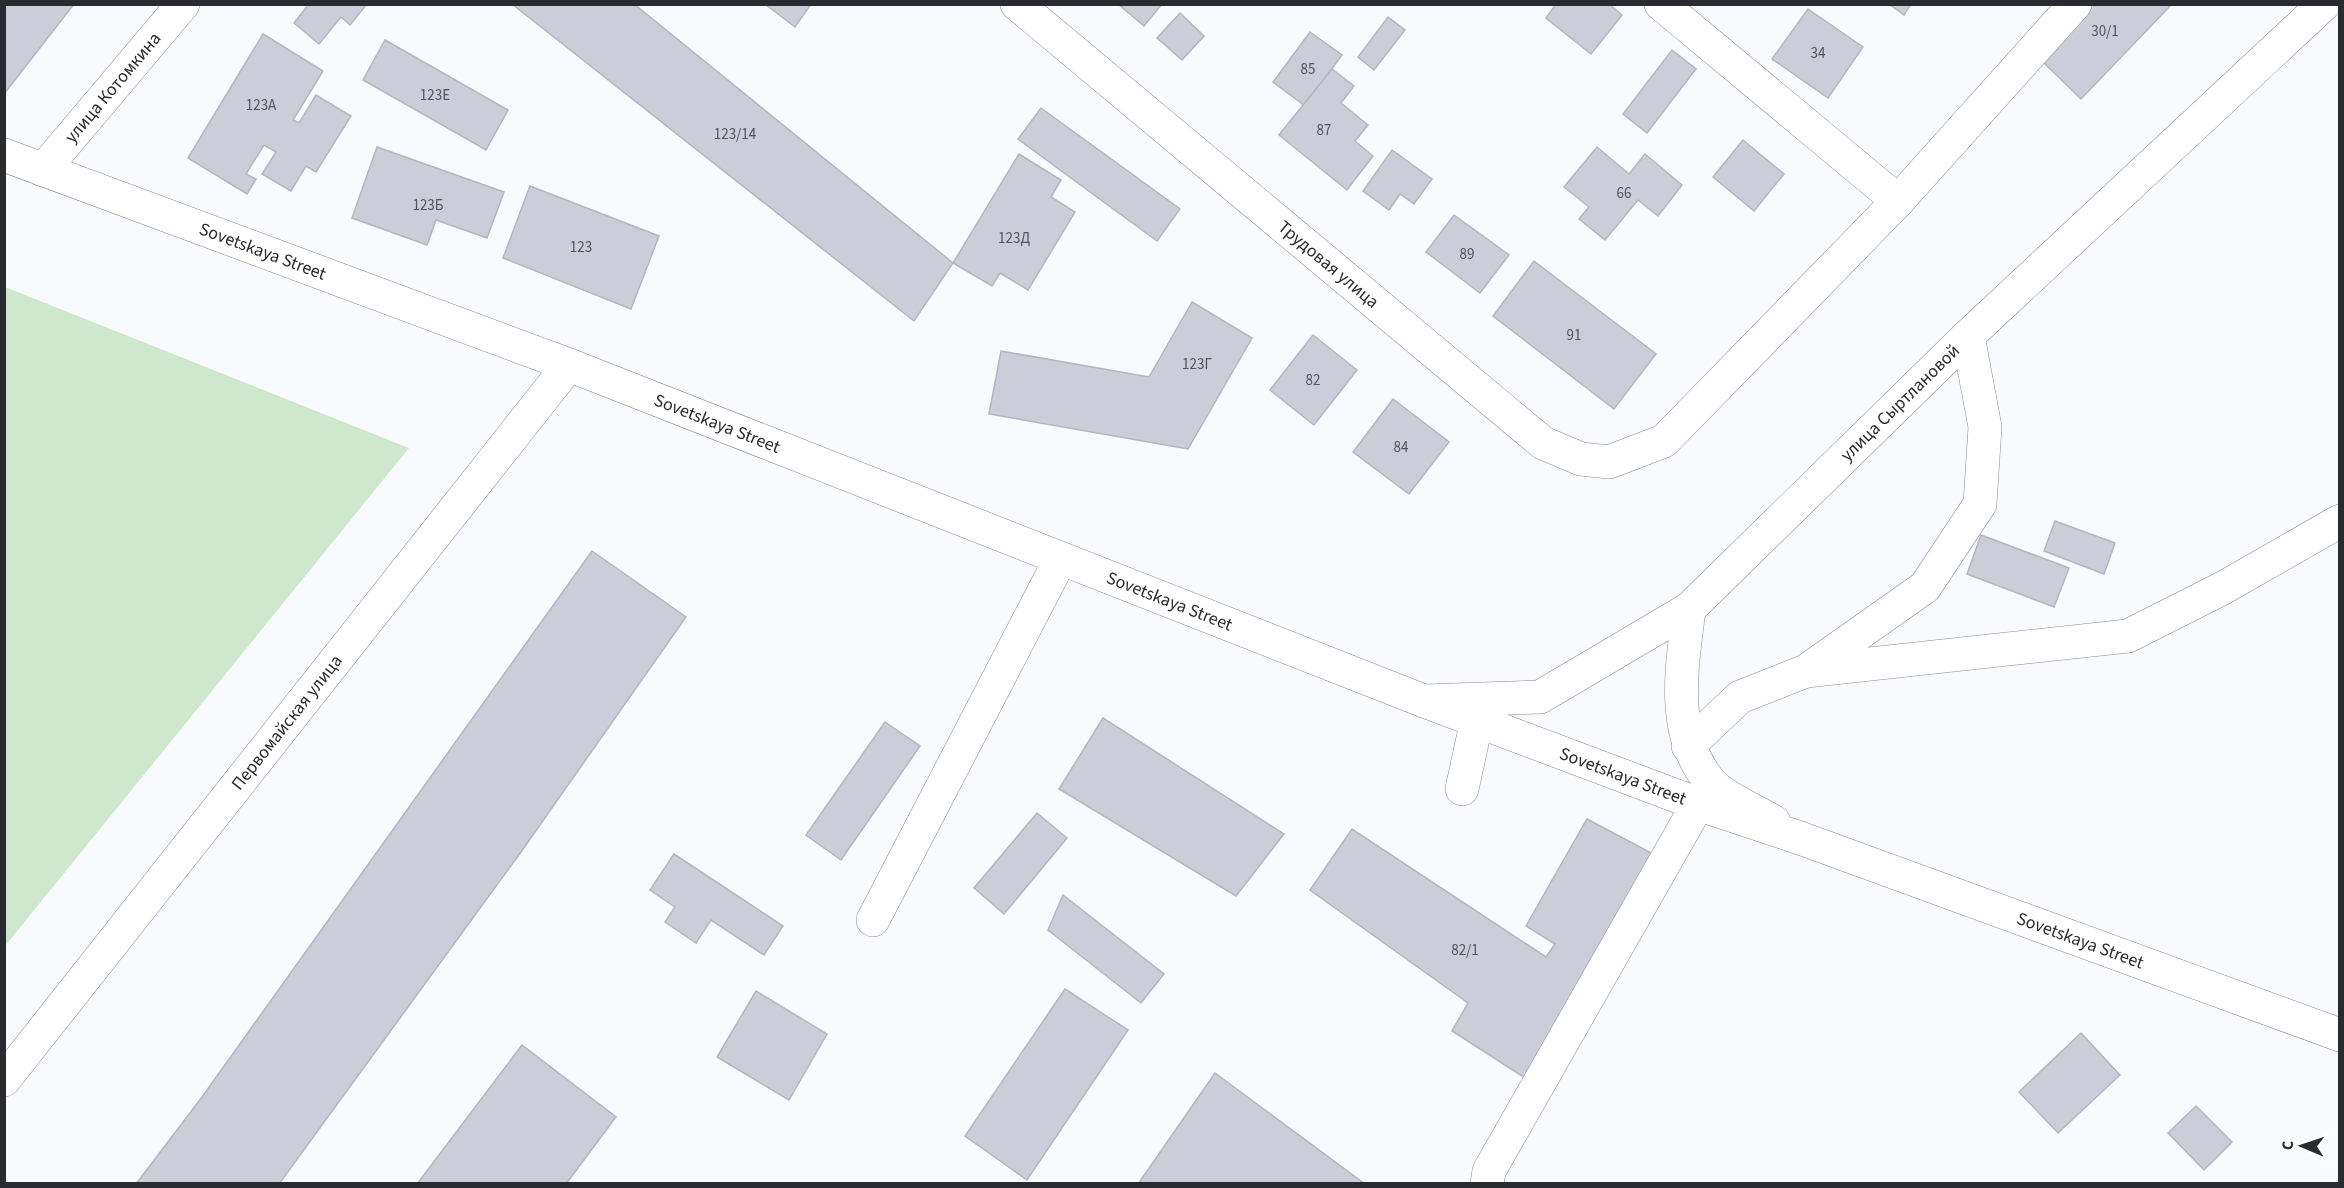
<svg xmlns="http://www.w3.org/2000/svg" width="2344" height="1188" viewBox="0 0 2344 1188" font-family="'Source Sans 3',sans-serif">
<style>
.green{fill:#cfe7cc}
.building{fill:#cbcdd9;stroke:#b3b5c1;stroke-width:1.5}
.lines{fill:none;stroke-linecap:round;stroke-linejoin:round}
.minor-casing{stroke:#888a95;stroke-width:34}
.major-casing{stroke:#888a95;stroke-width:34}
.minor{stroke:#fff;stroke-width:33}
.major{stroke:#fff;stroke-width:33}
.labels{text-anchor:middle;stroke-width:6;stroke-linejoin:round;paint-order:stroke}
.number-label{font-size:15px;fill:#52545a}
.street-label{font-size:18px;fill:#2a2b30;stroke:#fff}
</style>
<rect width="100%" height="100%" fill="#f9fafe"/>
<path class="green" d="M 5,287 L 409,448 L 5,946 Z"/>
<g class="building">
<path d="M 4,4 L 74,4 L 4,94 Z"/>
<path d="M 309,4 L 367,4 L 350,25 L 341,17 L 319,44 L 294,23 Z"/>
<path d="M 512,4 L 634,4 L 953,263 L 914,321 Z"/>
<path d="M 765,4 L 811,4 L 795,27 Z"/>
<path d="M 1118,4 L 1162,4 L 1144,26 Z"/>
<path d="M 1556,4 L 1609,4 L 1622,15 L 1591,54 L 1546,18 Z"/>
<path d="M 1889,4 L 1911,4 L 1904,15 Z"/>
<path d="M 2090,4 L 2172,4 L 2081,99 L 2039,58 Z"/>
<path d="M 1808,9 L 1863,47 L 1828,98 L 1772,59 Z"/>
<path d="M 1180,13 L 1204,36 L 1182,60 L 1157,38 Z"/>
<path d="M 1388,17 L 1405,30 L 1374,70 L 1358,57 Z"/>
<path d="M 1310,32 L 1342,55 L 1305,106 L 1273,82 Z"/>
<path d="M 263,34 L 323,71 L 293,120 L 299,123 L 316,95 L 351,116 L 316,172 L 306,166 L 291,191 L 262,174 L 276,152 L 264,145 L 246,174 L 256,179 L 247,194 L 188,158 Z"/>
<path d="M 385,40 L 508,110 L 486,150 L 363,80 Z"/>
<path d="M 1672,50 L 1696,69 L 1647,133 L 1623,114 Z"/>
<path d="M 1332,69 L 1354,86 L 1341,103 L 1368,125 L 1355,141 L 1373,156 L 1347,190 L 1279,135 Z"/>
<path d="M 1041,108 L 1180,209 L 1157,241 L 1018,139 Z"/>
<path d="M 1743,140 L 1784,174 L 1754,211 L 1713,177 Z"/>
<path d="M 377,147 L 504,192 L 487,238 L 436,220 L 427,245 L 352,218 Z"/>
<path d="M 1597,147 L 1629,174 L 1645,154 L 1682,185 L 1658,216 L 1638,200 L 1605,240 L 1579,219 L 1589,207 L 1564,187 Z"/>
<path d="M 1392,150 L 1432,179 L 1414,204 L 1400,194 L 1389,210 L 1363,191 Z"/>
<path d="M 1019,154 L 1061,180 L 1051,197 L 1075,212 L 1028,290 L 1000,273 L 992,286 L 953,263 Z"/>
<path d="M 530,186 L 659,236 L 631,309 L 503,258 Z"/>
<path d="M 1454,215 L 1509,255 L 1480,293 L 1426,252 Z"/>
<path d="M 1534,261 L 1656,354 L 1614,409 L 1493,316 Z"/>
<path d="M 1192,302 L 1252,338 L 1188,449 L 989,414 L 1001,351 L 1149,377 Z"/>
<path d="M 1313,335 L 1357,370 L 1314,425 L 1270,390 Z"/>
<path d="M 1393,399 L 1449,442 L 1409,494 L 1353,452 Z"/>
<path d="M 2055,521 L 2115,543 L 2104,574 L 2044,551 Z"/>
<path d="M 1981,535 L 2069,568 L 2054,607 L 1967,574 Z"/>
<path d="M 592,551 L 686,617 L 521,852 L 279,1184 L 136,1184 L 202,1097 Z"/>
<path d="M 1103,718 L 1284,834 L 1236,896 L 1059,789 Z"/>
<path d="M 885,722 L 920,746 L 841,860 L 806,835 Z"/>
<path d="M 1037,813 L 1067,838 L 1004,914 L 974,888 Z"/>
<path d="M 1587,819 L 1655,855 L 1525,1078 L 1452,1031 L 1468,1003 L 1310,890 L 1352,829 L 1546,957 L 1555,944 L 1526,926 Z"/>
<path d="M 674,854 L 783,926 L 764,955 L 711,920 L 696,943 L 665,922 L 675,907 L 650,890 Z"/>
<path d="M 1063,895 L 1164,974 L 1141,1003 L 1048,930 Z"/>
<path d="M 1065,989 L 1128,1030 L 1027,1180 L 965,1136 Z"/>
<path d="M 756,991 L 827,1034 L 789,1100 L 717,1057 Z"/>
<path d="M 2081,1033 L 2120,1075 L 2058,1133 L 2019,1092 Z"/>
<path d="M 522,1045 L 616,1117 L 566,1184 L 417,1184 Z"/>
<path d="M 1215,1073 L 1365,1184 L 1138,1184 Z"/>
<path d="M 2196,1106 L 2232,1142 L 2204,1170 L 2168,1133 Z"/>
</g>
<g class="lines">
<g class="minor-casing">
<g id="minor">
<path id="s1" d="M 1017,4 L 1543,443 L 1581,459 L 1609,462 L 1664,441 L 1898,201 L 2075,4"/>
<path d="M 1661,4 L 1898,201"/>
<path id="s2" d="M 43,170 L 183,4"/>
<path d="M 1689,609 C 1682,668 1669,733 1711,783 C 1720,795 1759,813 1774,822"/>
<path d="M 1806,671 L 2128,636 L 2223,588 L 2340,521"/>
<path id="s3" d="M 1424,701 L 1540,697 L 1689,609 L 1968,336 L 2324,4"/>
<path d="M 1688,746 L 1740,697 L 1806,671 L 1925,587 L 1980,504 L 1985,427 L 1968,336"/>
<path d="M 1462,789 L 1477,720"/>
<path d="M 873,920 L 1060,560"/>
<path d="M 1487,1184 L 1489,1171 L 1698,804"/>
</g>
</g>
<g class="major-casing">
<g id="major">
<path id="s4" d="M 4,155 L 569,365 L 1424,701 L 1698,804 L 1800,838 L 2340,1035"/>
<path id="s5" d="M 4,1080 L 569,365"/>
</g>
</g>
<use href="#minor" class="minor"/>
<use href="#major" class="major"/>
</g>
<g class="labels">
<g class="number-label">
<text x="2105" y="36">30/1</text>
<text x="1818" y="58">34</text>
<text x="1308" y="74">85</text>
<text x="435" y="100">123Е</text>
<text x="261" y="110">123А</text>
<text x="1324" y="135">87</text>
<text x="735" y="139">123/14</text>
<text x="1624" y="198">66</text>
<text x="428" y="210">123Б</text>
<text x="1014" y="243">123Д</text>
<text x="581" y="252">123</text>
<text x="1467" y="259">89</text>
<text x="1574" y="340">91</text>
<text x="1197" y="369">123Г</text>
<text x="1313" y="385">82</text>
<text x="1401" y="452">84</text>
<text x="1465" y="955">82/1</text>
</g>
<g class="street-label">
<text dy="6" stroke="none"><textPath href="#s2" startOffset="108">улица Котомкина</textPath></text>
<text dy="6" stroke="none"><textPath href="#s4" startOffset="276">Sovetskaya Street</textPath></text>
<text dy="6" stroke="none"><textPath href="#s1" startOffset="406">Трудовая улица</textPath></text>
<text dy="6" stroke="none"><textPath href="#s3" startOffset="584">улица Сыртлановой</textPath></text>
<text dy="6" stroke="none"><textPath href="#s4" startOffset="762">Sovetskaya Street</textPath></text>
<text dy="6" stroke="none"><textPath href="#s4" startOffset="1248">Sovetskaya Street</textPath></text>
<text dy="6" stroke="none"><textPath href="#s5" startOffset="456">Первомайская улица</textPath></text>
<text dy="6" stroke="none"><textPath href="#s4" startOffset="1734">Sovetskaya Street</textPath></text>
<text dy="6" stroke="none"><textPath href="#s4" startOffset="2220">Sovetskaya Street</textPath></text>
</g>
</g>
<rect width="2344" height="1188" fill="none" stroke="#2a2b30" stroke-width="12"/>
<g transform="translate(2302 1146) rotate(272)" stroke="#ffffff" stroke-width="4.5" paint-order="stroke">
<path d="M0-4.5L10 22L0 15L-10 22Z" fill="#2a2b30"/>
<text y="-9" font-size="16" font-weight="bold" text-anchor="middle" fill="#2a2b30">С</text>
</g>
</svg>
